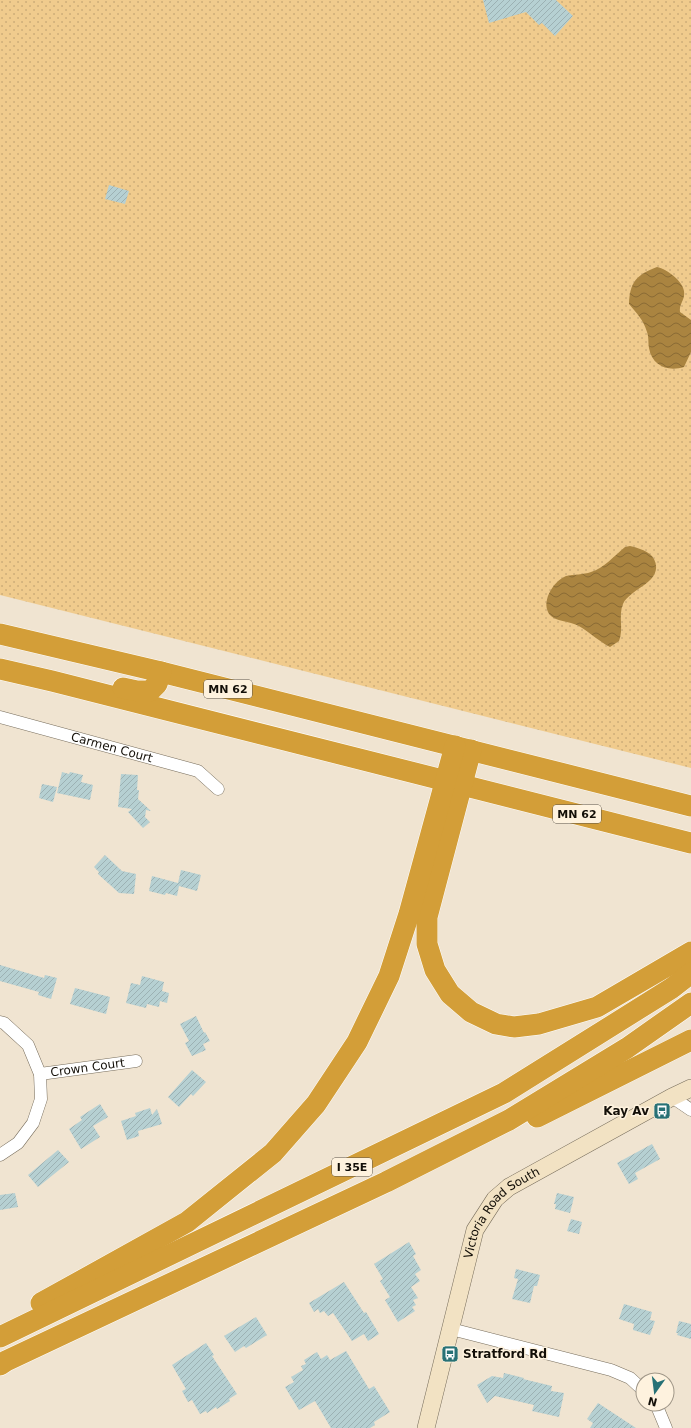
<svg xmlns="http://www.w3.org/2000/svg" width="691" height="1428" viewBox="0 0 691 1428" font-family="'DejaVu Sans',sans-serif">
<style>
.grass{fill:url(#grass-dots)}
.water{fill:url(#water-waves)}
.building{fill:url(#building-hatch)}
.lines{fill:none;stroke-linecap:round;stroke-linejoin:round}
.street-casing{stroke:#776d5c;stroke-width:13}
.secondary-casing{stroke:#776d5c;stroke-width:18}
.highway-casing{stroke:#fff;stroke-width:22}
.street{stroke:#fff;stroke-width:12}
.secondary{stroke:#f2e2c3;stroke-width:17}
.highway{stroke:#d39e38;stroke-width:21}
.labels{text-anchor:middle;stroke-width:3;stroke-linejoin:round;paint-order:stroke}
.shield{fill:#fef2de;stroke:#5a5348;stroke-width:1}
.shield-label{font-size:11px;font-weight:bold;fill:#130f08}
.street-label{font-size:12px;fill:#130f08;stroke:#fef2de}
.poi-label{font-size:12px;font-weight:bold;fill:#130f08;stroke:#fef2de;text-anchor:end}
</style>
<defs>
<pattern id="grass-dots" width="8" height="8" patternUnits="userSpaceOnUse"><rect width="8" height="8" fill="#f0cb8d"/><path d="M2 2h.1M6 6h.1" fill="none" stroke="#cdad78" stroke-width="1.8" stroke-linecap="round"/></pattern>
<pattern id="water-waves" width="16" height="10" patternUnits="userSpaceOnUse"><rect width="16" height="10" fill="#aa8440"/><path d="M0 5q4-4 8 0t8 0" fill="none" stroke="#896a34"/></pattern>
<pattern id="building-hatch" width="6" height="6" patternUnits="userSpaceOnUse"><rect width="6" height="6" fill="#b6d0d2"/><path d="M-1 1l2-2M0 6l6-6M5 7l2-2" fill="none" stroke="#9cb1b3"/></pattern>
</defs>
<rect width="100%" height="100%" fill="#f0e4d1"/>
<path class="grass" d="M 0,0 L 691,0 L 691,768 L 0,595 Z"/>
<g class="water">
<path d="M 657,267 C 667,269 687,283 684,296 C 683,302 679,305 680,312 L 691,320 L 691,352 L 684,367 C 668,372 652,366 649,348 C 648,343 649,337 647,332 C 643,319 637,314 629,304 C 630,282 636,275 657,267 Z"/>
<path d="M 630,546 C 638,548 650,551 654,559 C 665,582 630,588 623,604 C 618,616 624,629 619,641 L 610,647 C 598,641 584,627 574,624 C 566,621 557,621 551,616 C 539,604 553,581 566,576 C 574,574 583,575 591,572 C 604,568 614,556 625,547 Z"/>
</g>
<g class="building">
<path d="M 483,0 L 556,0 L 573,16 L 555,36 L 542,23 L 539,25 L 526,12 L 489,23 Z"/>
<path d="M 109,185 L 129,191 L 125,204 L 105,199 Z"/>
<path d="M 62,772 L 69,774 L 70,772 L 83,775 L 81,782 L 93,785 L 90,800 L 57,793 Z"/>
<path d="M 121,774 L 138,775 L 137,790 L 139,790 L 138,799 L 151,811 L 146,810 L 145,817 L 150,822 L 143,828 L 128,812 L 132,809 L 118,807 Z"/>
<path d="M 42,784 L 57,787 L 53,802 L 39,798 Z"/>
<path d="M 105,855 L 122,871 L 136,874 L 134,894 L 119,893 L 98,874 L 99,872 L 94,867 Z"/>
<path d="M 181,870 L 201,875 L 197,891 L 179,886 L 177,896 L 166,893 L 165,895 L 149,891 L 152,876 L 178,883 Z"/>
<path d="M 0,965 L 44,978 L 45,975 L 57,978 L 51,999 L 38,995 L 39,992 L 0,981 Z"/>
<path d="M 142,976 L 164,982 L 162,991 L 169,993 L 167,1003 L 160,1001 L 159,1007 L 147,1004 L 146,1008 L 126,1003 L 131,983 L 140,985 Z"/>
<path d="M 75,988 L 110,997 L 106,1014 L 70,1004 Z"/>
<path d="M 196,1016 L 204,1033 L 205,1032 L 210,1041 L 203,1044 L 206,1050 L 192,1056 L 185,1043 L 189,1041 L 180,1024 Z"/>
<path d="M 192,1070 L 206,1082 L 193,1096 L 191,1094 L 179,1107 L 168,1097 Z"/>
<path d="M 100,1104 L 108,1117 L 93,1126 L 100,1137 L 81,1149 L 69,1129 L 82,1120 L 80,1117 Z"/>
<path d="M 150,1108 L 152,1115 L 157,1109 L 162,1124 L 138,1131 L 139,1136 L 127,1140 L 121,1121 L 136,1116 L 135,1113 Z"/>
<path d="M 652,1144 L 660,1159 L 635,1173 L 638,1179 L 629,1184 L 617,1163 Z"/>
<path d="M 58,1150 L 69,1162 L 38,1187 L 28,1175 Z"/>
<path d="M 15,1193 L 18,1207 L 0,1210 L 0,1195 Z"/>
<path d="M 557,1193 L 574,1197 L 570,1213 L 555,1209 L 556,1204 L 554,1204 Z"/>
<path d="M 571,1219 L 582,1222 L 579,1234 L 567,1231 Z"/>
<path d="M 409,1242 L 416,1254 L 413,1256 L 421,1270 L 415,1274 L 420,1281 L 411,1287 L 418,1298 L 413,1300 L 416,1305 L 412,1307 L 415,1311 L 398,1322 L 385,1300 L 390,1297 L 380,1281 L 383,1279 L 374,1264 Z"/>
<path d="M 516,1269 L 540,1275 L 537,1286 L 534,1286 L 530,1303 L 512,1299 L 518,1279 L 514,1278 Z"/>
<path d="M 344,1282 L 364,1313 L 366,1312 L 379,1334 L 368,1341 L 364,1334 L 352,1341 L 333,1313 L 328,1316 L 324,1311 L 320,1313 L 318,1309 L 314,1312 L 309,1303 Z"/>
<path d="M 624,1304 L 652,1312 L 650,1320 L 655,1321 L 650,1335 L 633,1330 L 634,1324 L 619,1319 Z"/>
<path d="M 256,1317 L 267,1335 L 246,1348 L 244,1346 L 235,1352 L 224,1336 Z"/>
<path d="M 679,1321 L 691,1324 L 691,1339 L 677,1335 L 678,1333 L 676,1333 Z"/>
<path d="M 206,1343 L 214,1355 L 212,1356 L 237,1394 L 229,1399 L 230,1401 L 217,1409 L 216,1407 L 207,1413 L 206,1411 L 200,1414 L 192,1400 L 188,1402 L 182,1391 L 186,1389 L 172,1365 Z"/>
<path d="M 346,1351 L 369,1389 L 374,1386 L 390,1412 L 374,1422 L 375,1425 L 370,1428 L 331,1428 L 315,1401 L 299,1410 L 285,1387 L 294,1382 L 291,1377 L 303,1370 L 301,1366 L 306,1364 L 304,1360 L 317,1352 L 321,1359 L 327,1355 L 330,1360 Z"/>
<path d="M 504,1373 L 524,1378 L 523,1379 L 552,1386 L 551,1391 L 564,1393 L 559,1417 L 532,1411 L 534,1405 L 495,1396 L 487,1403 L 477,1385 L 492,1376 L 503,1378 Z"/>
<path d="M 598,1403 L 636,1428 L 590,1428 L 593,1423 L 587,1419 Z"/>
</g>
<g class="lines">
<g class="street-casing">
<g id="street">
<path id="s1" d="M 0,717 L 198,771 L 218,789"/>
<path d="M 0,1022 L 4,1023 L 28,1045 L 40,1074 L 41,1099 L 33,1123 L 18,1143 L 0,1155"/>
<path id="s2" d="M 40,1074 L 136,1061"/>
<path d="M 672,1097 L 691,1110"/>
<path d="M 451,1329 L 611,1370 L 630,1378 L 643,1390"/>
<path d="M 656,1404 L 666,1428"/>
</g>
</g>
<g class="secondary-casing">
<g id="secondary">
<path id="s3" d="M 426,1428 L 475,1230 L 495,1199 L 509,1187 L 672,1097 L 691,1088"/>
</g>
</g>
<g class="highway-casing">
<g id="highway">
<path d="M 0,634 L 161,672 L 691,806"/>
<path d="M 0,669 L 52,681 L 691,843"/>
<path d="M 123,688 L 137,691 L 150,691 L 157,684 L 161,672"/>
<path d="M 471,750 L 427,917 L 427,944 L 435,970 L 450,994 L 471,1012 L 496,1024 L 514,1027 L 539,1024 L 597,1007 L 691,952"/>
<path d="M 537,1117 L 691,1040"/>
<path d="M 41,1303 L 187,1222 L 273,1153 L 316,1104 L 357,1042 L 389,976 L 409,914 L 455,746"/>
<path d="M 0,1337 L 504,1093 L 672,988 L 691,973"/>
<path d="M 0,1365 L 6,1361 L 386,1182 L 509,1120 L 627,1048 L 691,1003"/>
</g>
</g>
<use href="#street" class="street"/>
<use href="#secondary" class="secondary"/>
<use href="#highway" class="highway"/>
</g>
<defs>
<g id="bus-square" transform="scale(0.9)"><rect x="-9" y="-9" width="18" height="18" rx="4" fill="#277175" stroke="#fef2de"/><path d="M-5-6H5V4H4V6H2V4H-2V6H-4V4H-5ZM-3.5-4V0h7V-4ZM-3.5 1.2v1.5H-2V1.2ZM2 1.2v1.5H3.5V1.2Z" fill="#fff"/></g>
</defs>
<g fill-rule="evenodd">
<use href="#bus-square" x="662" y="1111"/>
<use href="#bus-square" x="450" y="1354"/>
</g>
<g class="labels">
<g class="shield">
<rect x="204" y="680" width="48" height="18" rx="3"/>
<rect x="553" y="805" width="48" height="18" rx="3"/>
<rect x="332" y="1158" width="40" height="18" rx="3"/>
</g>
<g class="shield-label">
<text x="228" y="693">MN 62</text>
<text x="577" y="818">MN 62</text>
<text x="352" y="1171">I 35E</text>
</g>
<g class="street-label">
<text dy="4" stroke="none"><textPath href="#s1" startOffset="116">Carmen Court</textPath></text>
<text dy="4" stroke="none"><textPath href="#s2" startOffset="48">Crown Court</textPath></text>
<text dy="4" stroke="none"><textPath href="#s3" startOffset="234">Victoria Road South</textPath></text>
</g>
<g class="poi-label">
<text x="649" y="1115">Kay Av</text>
<text x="463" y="1358" text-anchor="start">Stratford Rd</text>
</g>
</g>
<g transform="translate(655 1392) rotate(194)"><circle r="19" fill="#fef2de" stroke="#a09788"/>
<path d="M0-3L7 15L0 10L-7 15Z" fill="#277175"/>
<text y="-6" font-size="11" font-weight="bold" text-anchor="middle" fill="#130f08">N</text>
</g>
</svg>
